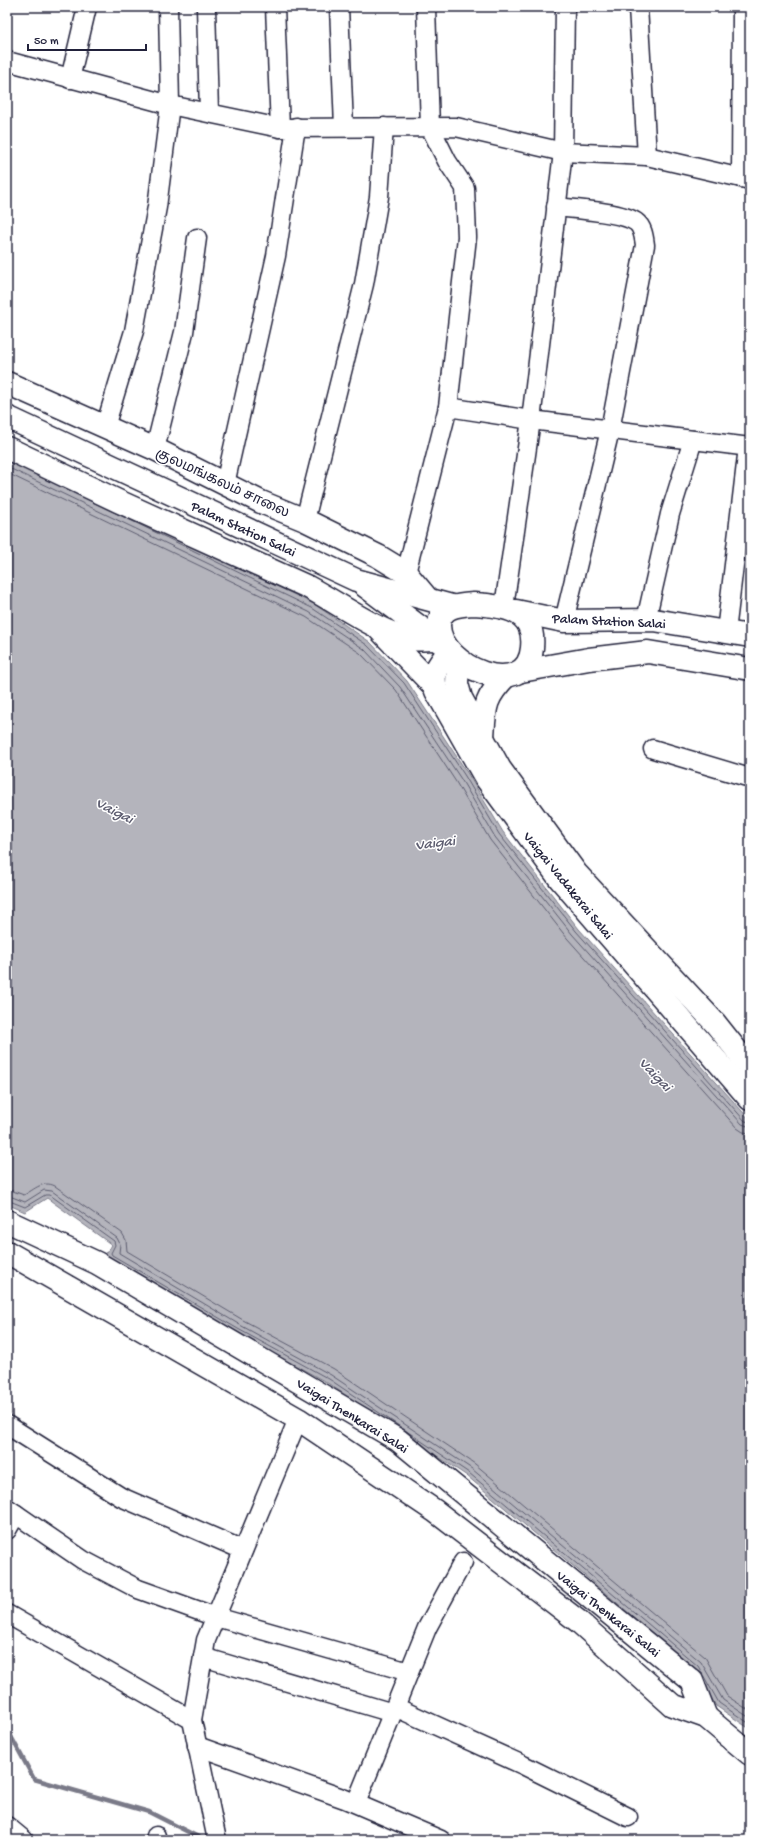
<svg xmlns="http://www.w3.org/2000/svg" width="757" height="1847" viewBox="0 0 757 1847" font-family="'Gochi Hand','Noto Sans Tamil',sans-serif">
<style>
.water{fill:#b4b4bc;stroke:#7a7a88}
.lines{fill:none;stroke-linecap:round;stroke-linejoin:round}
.shore{stroke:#5c5c6f;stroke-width:1}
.stream{stroke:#7a7a88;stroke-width:4.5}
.street-casing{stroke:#22223b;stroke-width:21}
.secondary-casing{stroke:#22223b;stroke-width:25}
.primary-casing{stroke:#22223b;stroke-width:25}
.street{stroke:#fff;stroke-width:18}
.secondary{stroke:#fff;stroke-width:22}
.primary{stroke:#fff;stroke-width:22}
.labels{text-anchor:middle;stroke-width:3;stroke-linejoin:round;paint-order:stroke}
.street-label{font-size:14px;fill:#22223b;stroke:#fff}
.water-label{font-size:15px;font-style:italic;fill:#5c5c6f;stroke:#fff}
</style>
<rect width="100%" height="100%" fill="#fff"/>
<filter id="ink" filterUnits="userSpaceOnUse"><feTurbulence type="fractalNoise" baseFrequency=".025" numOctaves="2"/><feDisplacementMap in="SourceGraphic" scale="8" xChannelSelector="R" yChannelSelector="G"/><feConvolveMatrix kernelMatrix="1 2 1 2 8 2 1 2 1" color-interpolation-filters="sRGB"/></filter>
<g filter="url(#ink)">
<path class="water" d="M 7,457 L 314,604 L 370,642 L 407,681 L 468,774 L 503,832 L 579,929 L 750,1120 L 750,1729 L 716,1706 L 695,1669 L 467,1476 L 326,1382 L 236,1333 L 105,1255 L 112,1245 L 47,1198 L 25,1212 L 7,1204 Z"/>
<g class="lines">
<g class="shore">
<path d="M 7,467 L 309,612 L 364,649 L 400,687 L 461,779 L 495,837 L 572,934 L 742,1124 L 750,1127"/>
<path d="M 7,473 L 306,617 L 360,653 L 396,690 L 456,782 L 490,840 L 567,938 L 737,1128 L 743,1132 L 750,1133"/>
<path d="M 37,475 L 312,608 L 367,645 L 404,683 L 465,776 L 499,834 L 576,931 L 745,1121 L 750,1122"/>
<path d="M 7,1189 L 24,1195 C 35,1189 43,1180 55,1186 L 122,1233 L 126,1240 L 127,1251 L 243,1320 L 334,1369 L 475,1464 L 705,1657 L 727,1696 L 750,1711"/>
<path d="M 7,1195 L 25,1202 L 44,1190 L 52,1191 L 117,1238 L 120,1244 L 119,1253 L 240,1325 L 331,1375 L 472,1469 L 701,1662 L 723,1700 L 750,1718"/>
<path d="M 7,1200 L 25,1207 L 45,1195 L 50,1195 L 114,1241 L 115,1245 L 111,1253 L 112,1255 L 238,1329 L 329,1379 L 469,1473 L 698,1666 L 719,1703 L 750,1724"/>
</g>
<path class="stream" d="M 7,1729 L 34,1779 L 149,1812 L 204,1840"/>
<g class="street-casing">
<g id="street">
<path d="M 206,7 L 209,112"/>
<path d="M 275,7 L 280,128"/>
<path d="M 339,7 L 344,127"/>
<path d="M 426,7 L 430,127 L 447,161 L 465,188 L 467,237 L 448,407 L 531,420 L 750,447"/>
<path d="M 638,7 L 647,156"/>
<path d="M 7,61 L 170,105 L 280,128 L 456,127 L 563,152 L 647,156 L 750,180"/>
<path d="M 70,79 L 87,7"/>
<path d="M 741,178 L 742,7"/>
<path d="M 556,207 C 575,209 623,212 636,222 C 643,227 644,238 645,245 L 610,430 L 564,621"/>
<path d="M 105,427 L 134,331 L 157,207 L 170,105 L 168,7"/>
<path d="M 155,449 L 184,332 L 197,238"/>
<path d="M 225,484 L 276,256 L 296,127"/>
<path d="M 305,520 L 364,284 L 379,197 L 384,127"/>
<path d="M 406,573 L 448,407"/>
<path d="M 504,607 L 531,420 L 563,152 L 565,7"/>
<path d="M 646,620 L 670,514 L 693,440"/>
<path d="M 726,632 L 748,447"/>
<path d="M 653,749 L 750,778"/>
<path d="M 7,1425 L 121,1497 L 243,1550"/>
<path d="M 7,1508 L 83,1560 L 138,1589 L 216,1617 L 409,1672"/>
<path d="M 7,1530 L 16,1514"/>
<path d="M 7,1614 L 192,1720"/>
<path d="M 203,1657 L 393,1713"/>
<path d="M 395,1707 L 523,1765 L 628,1817"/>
<path d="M 197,1746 L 345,1799 L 441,1840"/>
<path d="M 356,1803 L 427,1628 L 463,1562"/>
<path d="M 7,1826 L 24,1840"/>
<path d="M 155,1840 L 156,1836"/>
<path d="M 217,1840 L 192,1720 L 206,1640 L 298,1419"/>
</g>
</g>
<g class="secondary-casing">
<g id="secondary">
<path d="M 7,383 L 155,449 L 261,502 L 305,520 L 378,556 L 406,573 L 427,598"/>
<path d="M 7,448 L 118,501 L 308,587 C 340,604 377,632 411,639 C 418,640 428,639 435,639"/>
<path d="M 7,1221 L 97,1263 L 398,1440 L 692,1681 L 706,1717"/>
<path d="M 7,1252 L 298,1419 L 435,1511 L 578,1621 L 672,1705 L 706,1717 L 750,1754"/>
</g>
</g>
<g class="primary-casing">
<g id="primary">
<path d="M 7,417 L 356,580 L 452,606"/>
<path d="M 365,586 L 444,645"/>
<path d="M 474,604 C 503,606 536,609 532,648 C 527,703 439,667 439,625 C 440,606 459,605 474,604 Z"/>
<path d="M 516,611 L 564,621 L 654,620 L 750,636"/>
<path d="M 377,627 L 435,687"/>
<path d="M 449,651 C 437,667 432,670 436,691 L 485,777 L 560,879 L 750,1099"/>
<path d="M 458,659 L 457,684 L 461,698 L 500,769 L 576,873 L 715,1023 L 750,1067"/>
<path d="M 521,671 L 589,659 L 648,652 L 750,669"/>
<path d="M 483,737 C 485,707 484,699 506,676"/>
</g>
</g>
<use href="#street" class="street"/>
<use href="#secondary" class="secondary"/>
<use href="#primary" class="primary"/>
</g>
</g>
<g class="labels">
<g class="street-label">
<text transform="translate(223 482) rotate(25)" y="5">குலமங்கலம் சாலை</text>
<text transform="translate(244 528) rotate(25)" y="5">Palam Station Salai</text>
<text transform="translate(609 620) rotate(3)" y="5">Palam Station Salai</text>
<text transform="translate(569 885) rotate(51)" y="5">Vaigai Vadakarai Salai</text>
<text transform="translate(353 1415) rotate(32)" y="5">Vaigai Thenkarai Salai</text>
<text transform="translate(609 1613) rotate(39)" y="5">Vaigai Thenkarai Salai</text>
</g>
<g class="water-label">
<text transform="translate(115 810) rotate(27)" y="5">Vaigai</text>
<text transform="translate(435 842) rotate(-7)" y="5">Vaigai</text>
<text transform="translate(656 1074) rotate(46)" y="5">Vaigai</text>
</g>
</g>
<rect width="757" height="1847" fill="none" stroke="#fff" stroke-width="24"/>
<rect x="12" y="12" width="733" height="1823" fill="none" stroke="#22223b" stroke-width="1.5" filter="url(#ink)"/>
<path d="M28 44v6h118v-6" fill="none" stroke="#22223b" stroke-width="2"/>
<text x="34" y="44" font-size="12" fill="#22223b" stroke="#ffffff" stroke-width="3" paint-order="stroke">50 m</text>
</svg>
